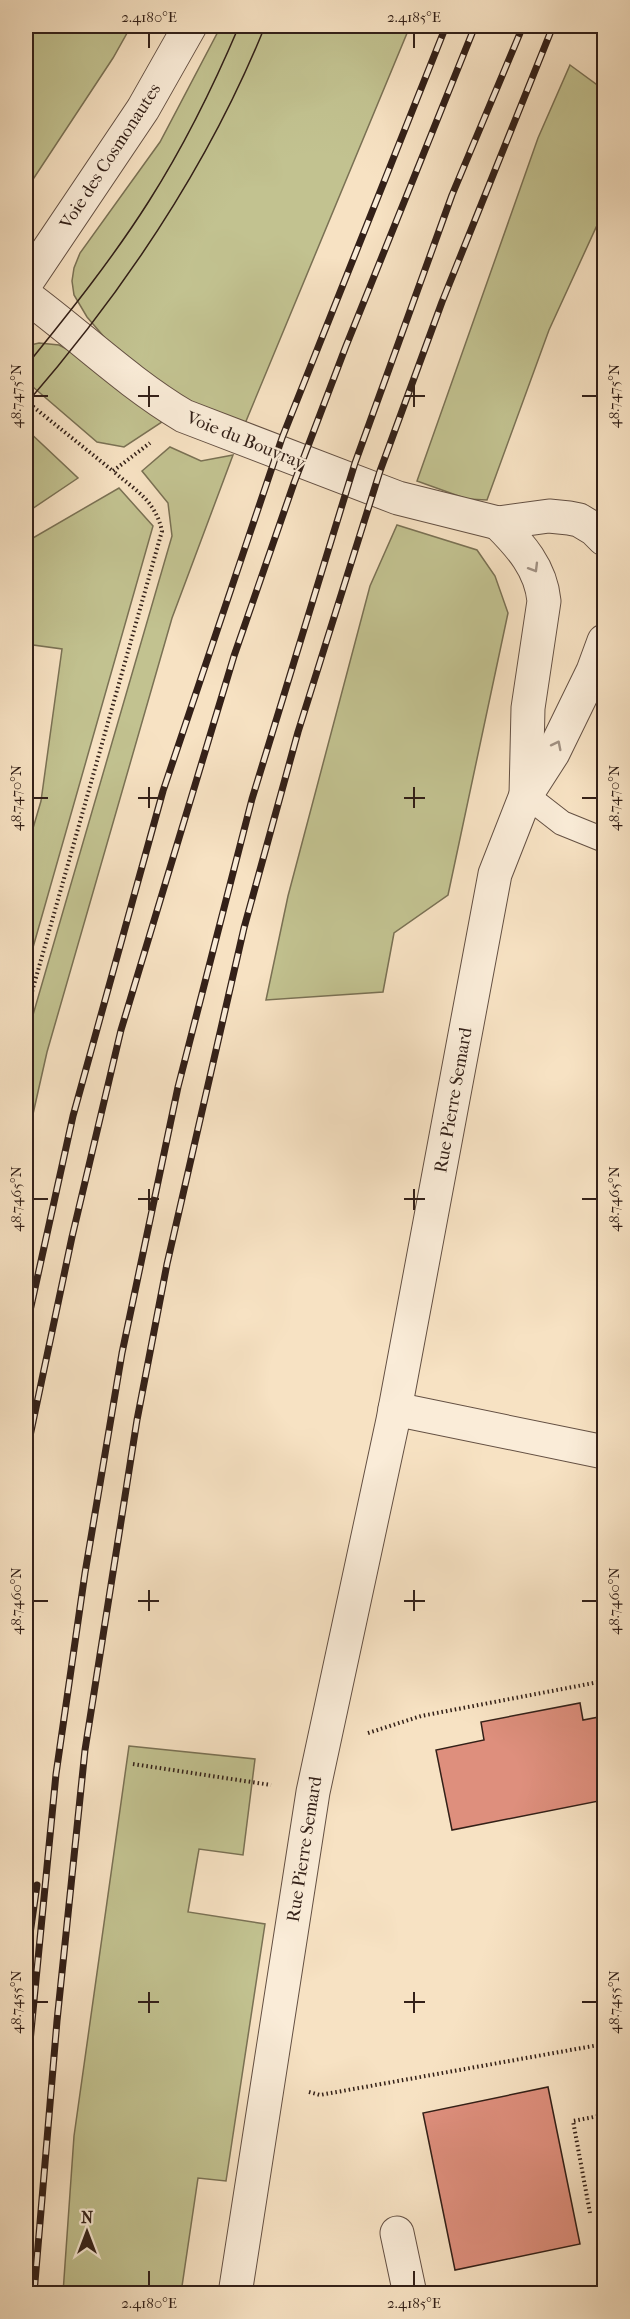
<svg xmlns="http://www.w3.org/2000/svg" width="630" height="2319" viewBox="0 0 630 2319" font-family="'IM FELL French Canon',serif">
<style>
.green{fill:#c2c290;stroke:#7a7154;stroke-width:1.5}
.building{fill:#de8f7d;stroke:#332018;stroke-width:1.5}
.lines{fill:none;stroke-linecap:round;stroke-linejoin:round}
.service-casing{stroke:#645043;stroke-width:26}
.minor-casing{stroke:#645043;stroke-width:35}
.path{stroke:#332018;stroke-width:4;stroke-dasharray:1.5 3;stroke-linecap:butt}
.service{stroke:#faecd8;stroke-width:24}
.minor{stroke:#faecd8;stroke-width:33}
.tram{stroke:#332018;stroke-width:1.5}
.rail-casing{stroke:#332018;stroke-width:7}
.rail{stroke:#faecd8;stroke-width:4.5;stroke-dasharray:14;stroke-linecap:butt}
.oneway{stroke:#a09082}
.ticks{fill:none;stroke:#332018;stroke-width:2}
.labels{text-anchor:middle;stroke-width:4.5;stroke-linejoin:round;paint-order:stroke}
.street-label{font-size:18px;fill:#332018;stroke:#faecd8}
.neatline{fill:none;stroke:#332018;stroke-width:2}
.ticks-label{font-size:15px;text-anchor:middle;fill:#332018}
</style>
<rect width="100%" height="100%" fill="#f7e2c3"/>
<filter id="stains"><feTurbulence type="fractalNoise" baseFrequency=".00333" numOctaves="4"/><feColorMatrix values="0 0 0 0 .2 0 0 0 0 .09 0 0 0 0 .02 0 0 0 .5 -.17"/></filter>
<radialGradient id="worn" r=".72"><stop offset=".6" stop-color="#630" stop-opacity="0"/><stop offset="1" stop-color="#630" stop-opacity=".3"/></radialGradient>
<g class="green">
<path d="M 26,26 L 131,26 L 113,58 L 26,190 Z"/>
<path d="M 221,26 L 410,26 L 244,426 L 184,399 L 111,345 L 87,317 L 74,295 L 72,281 L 74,268 L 80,253 L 160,142 Z"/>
<path d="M 570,65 L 604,90 L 604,210 L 549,330 L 487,500 L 467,499 L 417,481 L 538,138 Z"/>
<path d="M 39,343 L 59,345 L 82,357 L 162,422 L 124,447 L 97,442 L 26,381 L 26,346 Z"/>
<path d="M 26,429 L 78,478 L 26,513 Z"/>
<path d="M 170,447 L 201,461 L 233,455 L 172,618 L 47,1052 L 26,1145 L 26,1039 L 172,536 L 168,503 L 142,471 Z"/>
<path d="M 119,488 L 153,526 L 26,972 L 26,852 L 41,801 L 62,649 L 26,644 L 26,542 Z"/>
<path d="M 397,525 L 477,550 L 495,576 L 508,613 L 448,895 L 394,933 L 383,992 L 266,1000 L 288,896 L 370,586 Z"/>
<path d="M 129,1746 L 255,1759 L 243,1855 L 199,1849 L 188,1912 L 265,1924 L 226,2181 L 198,2178 L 181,2293 L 63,2293 L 74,2136 Z"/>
</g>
<g class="building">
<path d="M 580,1703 L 583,1720 L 604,1716 L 604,1800 L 452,1830 L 436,1750 L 484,1740 L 481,1722 Z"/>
<path d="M 548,2087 L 580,2244 L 455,2270 L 423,2113 Z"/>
</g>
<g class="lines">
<g class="service-casing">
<path id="service" d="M 526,795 L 562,823 L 604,840"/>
</g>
<g class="minor-casing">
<g id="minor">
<path d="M 26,283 L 143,109 L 190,26"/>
<path d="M 26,296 C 79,335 127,382 184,416 L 398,498 L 498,523 L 549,516 L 569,518 L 579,520 L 594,529 L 604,539"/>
<path d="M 498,523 C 520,545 541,568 544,601 L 528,708 L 526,795"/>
<path d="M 395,1409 L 604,1452"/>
<path d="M 397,2233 L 410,2294"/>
<path d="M 235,2294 L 313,1792 L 393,1420 L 495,874 L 526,795 L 553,753 L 593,671 L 604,641"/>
</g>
</g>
<g class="path">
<path d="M 26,401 L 113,471"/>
<path d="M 26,1013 L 162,531 C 155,500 136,491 113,471 L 150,443"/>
<path d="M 368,1733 L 421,1716 L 604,1681"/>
<path d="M 133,1764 L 271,1785"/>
<path d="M 309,2092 L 320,2095 L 604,2044"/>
<path d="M 590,2213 L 573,2121 L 604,2115"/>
</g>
<use href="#service" class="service"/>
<use href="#minor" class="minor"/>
<g class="tram">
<path d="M 26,366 C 69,313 113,258 149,201 C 184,146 214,85 239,26"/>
<path d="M 26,404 C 124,291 209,165 265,26"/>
</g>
<g class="rail-casing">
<g id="rail">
<path d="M 26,1329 L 73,1116 L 163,791 L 282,438 L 446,26"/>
<path d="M 26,1455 L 72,1237 L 121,1030 L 234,656 L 294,483 L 346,346 L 475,26"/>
<path d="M 26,1962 L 37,1885"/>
<path d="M 26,2083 L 56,1774 L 85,1573 L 122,1353 L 178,1087 L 252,799 L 355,463 L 452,195 L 523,26"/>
<path d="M 34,2294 L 57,2021 L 85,1750 L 137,1420 L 167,1264 L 244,928 L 298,732 L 380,471 L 442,302 L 553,26"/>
</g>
</g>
<use href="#rail" class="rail"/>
</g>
<defs><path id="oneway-chevron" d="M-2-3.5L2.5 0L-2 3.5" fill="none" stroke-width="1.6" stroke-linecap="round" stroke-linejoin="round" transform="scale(1.5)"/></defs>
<g class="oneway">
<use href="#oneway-chevron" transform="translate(534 568) rotate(59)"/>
<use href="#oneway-chevron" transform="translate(557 745) rotate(-63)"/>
</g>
<path class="ticks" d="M 149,33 L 149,48M 414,33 L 414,48M 149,386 L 149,407M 414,386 L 414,407M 33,396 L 48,396M 138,396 L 159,396M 404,396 L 425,396M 582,396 L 597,396M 149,787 L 149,808M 414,787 L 414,808M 33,798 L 48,798M 138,798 L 159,798M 404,798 L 425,798M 582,798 L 597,798M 149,1189 L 149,1210M 414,1189 L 414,1210M 33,1199 L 48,1199M 138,1199 L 159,1199M 404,1199 L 425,1199M 582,1199 L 597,1199M 149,1590 L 149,1611M 414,1590 L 414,1611M 33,1601 L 48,1601M 138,1601 L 159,1601M 404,1601 L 425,1601M 582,1601 L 597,1601M 149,1992 L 149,2013M 414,1992 L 414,2013M 33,2002 L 48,2002M 138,2002 L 159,2002M 404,2002 L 425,2002M 582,2002 L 597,2002M 149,2271 L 149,2286M 414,2271 L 414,2286"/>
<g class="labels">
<g class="street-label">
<text transform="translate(110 156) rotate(-57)" y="6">Voie des Cosmonautes</text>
<text transform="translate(246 440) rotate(22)" y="6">Voie du Bouvray</text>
<text transform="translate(453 1100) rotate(-80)" y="6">Rue Pierre Semard</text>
<text transform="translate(304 1849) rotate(-81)" y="6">Rue Pierre Semard</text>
</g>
</g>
<rect width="630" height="2319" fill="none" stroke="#f7e2c3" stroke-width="66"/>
<g transform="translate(87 2232)" stroke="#faecd8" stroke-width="4.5" paint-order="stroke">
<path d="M0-4.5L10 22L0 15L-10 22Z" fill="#332018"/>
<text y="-9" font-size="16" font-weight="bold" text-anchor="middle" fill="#332018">N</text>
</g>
<rect x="33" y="33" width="564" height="2253" class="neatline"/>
<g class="ticks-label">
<text x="149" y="22">2.4180°E</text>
<text x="414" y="22">2.4185°E</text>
<text transform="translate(16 396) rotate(-90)" y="5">48.7475°N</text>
<text transform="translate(614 396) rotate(-90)" y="5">48.7475°N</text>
<text transform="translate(16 798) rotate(-90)" y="5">48.7470°N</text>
<text transform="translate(614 798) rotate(-90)" y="5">48.7470°N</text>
<text transform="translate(16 1199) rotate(-90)" y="5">48.7465°N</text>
<text transform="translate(614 1199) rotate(-90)" y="5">48.7465°N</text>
<text transform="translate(16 1601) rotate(-90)" y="5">48.7460°N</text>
<text transform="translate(614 1601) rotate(-90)" y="5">48.7460°N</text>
<text transform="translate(16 2002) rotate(-90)" y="5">48.7455°N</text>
<text transform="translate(614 2002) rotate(-90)" y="5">48.7455°N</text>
<text x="149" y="2308">2.4180°E</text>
<text x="414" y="2308">2.4185°E</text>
</g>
<rect width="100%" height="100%" filter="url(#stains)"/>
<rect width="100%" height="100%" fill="url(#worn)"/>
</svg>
